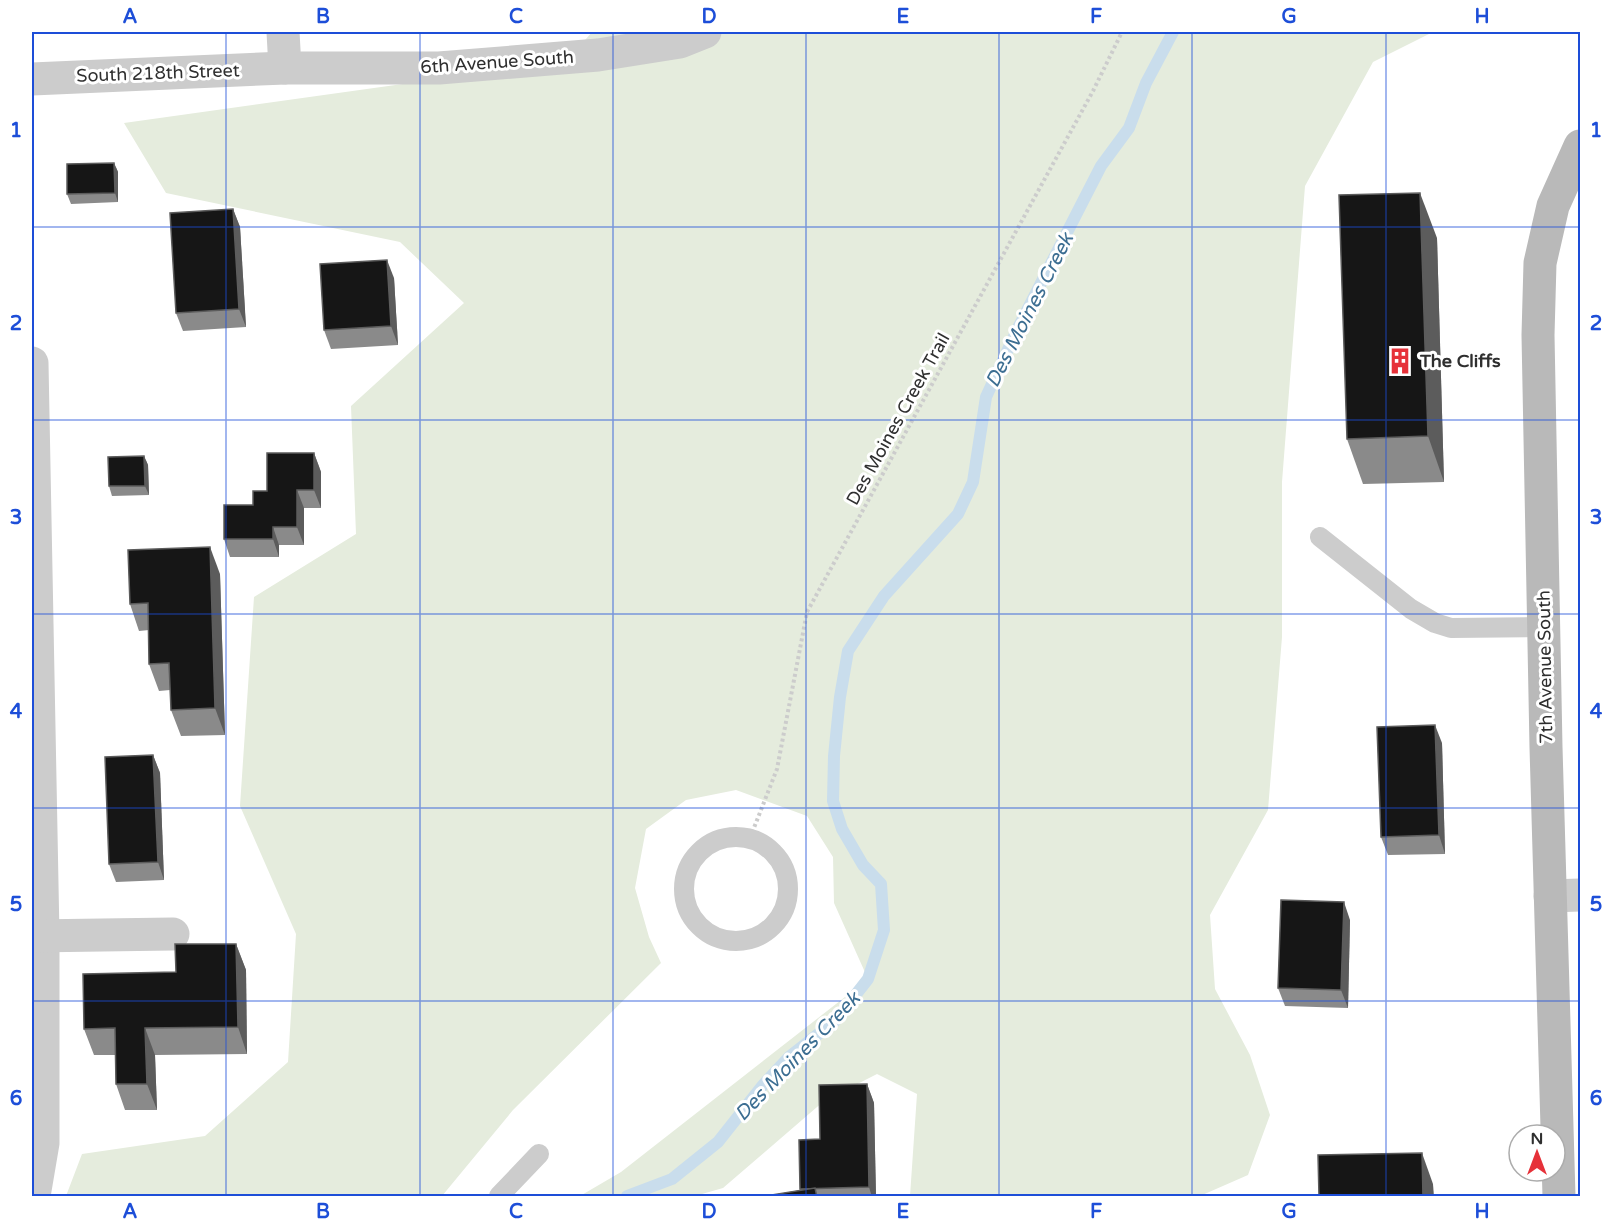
<svg xmlns="http://www.w3.org/2000/svg" width="1612" height="1228" viewBox="0 0 1612 1228" font-family="'Varela Round',sans-serif">
<style>
.green{fill:#e5ecdd}
.lines{fill:none;stroke-linecap:round;stroke-linejoin:round}
.stream{stroke:#c9ddec;stroke-width:12}
.path{stroke:#ccc;stroke-width:4;stroke-dasharray:3 3;stroke-linecap:butt}
.service{stroke:#ccc;stroke-width:20}
.minor{stroke:#ccc;stroke-width:33}
.secondary{stroke:#b9b9b9;stroke-width:33}
.wall{fill:#8a8a8a}
.shaded-wall{fill:#5c5c5c}
.building{fill:#161616;stroke:#5c5c5c;stroke-width:1.5}
.grid{fill:none;stroke:#1d4ed8;stroke-width:1.5;stroke-opacity:0.55}
.labels{text-anchor:middle;stroke-width:6;stroke-linejoin:round;paint-order:stroke}
.street-label{font-size:18px;fill:#2f2f2f;stroke:#fff}
.poi-label{font-size:18px;font-weight:bold;fill:#2f2f2f;stroke:#fff;text-anchor:start}
.water-label{font-size:20px;font-style:italic;fill:#3c6e92;stroke:#fff}
.neatline{fill:none;stroke:#1d4ed8;stroke-width:2}
.grid-label{font-size:20px;text-anchor:middle;font-weight:bold;fill:#1d4ed8}
</style>
<rect width="100%" height="100%" fill="#fff"/>
<path class="green" d="M 592,32 L 1433,32 L 1373,62 L 1305,186 L 1282,482 L 1282,637 L 1268,810 L 1210,915 L 1215,989 L 1250,1055 L 1270,1115 L 1248,1175 L 1200,1196 L 910,1196 L 917,1094 L 877,1074 L 824,1101 L 723,1188 L 695,1196 L 580,1196 L 621,1172 L 868,979 L 834,903 L 833,857 L 807,816 L 736,790 L 686,800 L 646,829 L 635,888 L 649,937 L 661,963 L 513,1110 L 442,1196 L 66,1196 L 82,1154 L 205,1136 L 288,1062 L 296,934 L 240,806 L 254,597 L 356,534 L 351,406 L 464,303 L 400,242 L 166,193 L 124,123 L 567,61 Z"/>
<g class="lines">
<path class="stream" d="M 627,1196 L 672,1179 L 718,1142 L 763,1085 L 789,1057 L 835,1021 L 868,979 L 884,930 L 881,884 L 863,865 L 842,829 L 833,801 L 834,756 L 840,697 L 848,651 L 884,596 L 958,514 L 973,482 L 986,397 L 1017,330 L 1101,166 L 1129,128 L 1146,83 L 1173,32"/>
<path class="path" d="M 750,838 L 777,769 L 807,612 L 1093,91 L 1122,32"/>
<g class="service">
<path d="M 1320,537 L 1411,609 L 1435,623 L 1451,628 L 1544,627"/>
<circle cx="736" cy="889" r="52"/>
<path d="M 499,1196 L 539,1154"/>
</g>
<g class="minor">
<path d="M 283,32 L 285,68"/>
<path d="M 32,79 L 285,68 L 439,68 L 598,55 L 680,42 L 705,32"/>
<path d="M 32,363 L 43,936 L 43,1143 L 34,1196"/>
<path d="M 1550,896 L 1580,895"/>
<path d="M 32,936 L 173,934"/>
</g>
<path class="secondary" d="M 1559,1196 L 1546,747 L 1538,335 L 1540,263 L 1553,206 L 1580,146"/>
</g>
<g class="wall">
<path d="M 114,163 L 118,172 L 118,202 L 71,204 L 67,194 Z"/>
<path d="M 233,209 L 240,227 L 246,327 L 183,331 L 176,313 Z"/>
<path d="M 1437,238 L 1444,482 L 1363,484 L 1347,439 Z"/>
<path d="M 394,278 L 398,345 L 331,349 L 324,330 Z"/>
<path d="M 314,453 L 321,472 L 321,508 L 304,508 L 304,545 L 279,545 L 279,557 L 230,557 L 224,539 L 267,491 Z"/>
<path d="M 144,456 L 148,465 L 149,495 L 112,496 L 109,486 Z"/>
<path d="M 220,574 L 225,735 L 181,736 L 171,710 L 170,690 L 159,691 L 149,664 L 149,630 L 139,631 L 130,604 Z"/>
<path d="M 1442,743 L 1445,854 L 1388,855 L 1381,837 Z"/>
<path d="M 153,755 L 160,773 L 164,880 L 116,882 L 109,864 Z"/>
<path d="M 1350,920 L 1348,1008 L 1285,1006 L 1278,988 Z"/>
<path d="M 236,944 L 246,970 L 247,1054 L 155,1055 L 157,1110 L 125,1110 L 116,1084 L 115,1055 L 94,1055 L 84,1029 L 176,972 Z"/>
<path d="M 867,1084 L 874,1103 L 876,1197 L 760,1197 L 800,1190 L 800,1189 Z"/>
</g>
<g class="shaded-wall">
<path d="M 114,163 L 118,172 L 118,202 L 115,193 Z"/>
<path d="M 1420,193 L 1437,238 L 1444,482 L 1428,436 Z"/>
<path d="M 233,209 L 240,227 L 246,327 L 239,309 Z"/>
<path d="M 387,260 L 394,278 L 398,345 L 391,326 Z"/>
<path d="M 314,453 L 321,472 L 321,508 L 314,490 Z"/>
<path d="M 144,456 L 148,465 L 149,495 L 145,486 Z"/>
<path d="M 297,490 L 304,508 L 304,545 L 297,527 Z"/>
<path d="M 273,527 L 279,545 L 279,557 L 273,539 Z"/>
<path d="M 210,547 L 220,574 L 225,735 L 215,708 Z"/>
<path d="M 1435,725 L 1442,743 L 1445,854 L 1439,835 Z"/>
<path d="M 153,755 L 160,773 L 164,880 L 158,862 Z"/>
<path d="M 1344,902 L 1350,920 L 1348,1008 L 1341,990 Z"/>
<path d="M 236,944 L 246,970 L 247,1054 L 238,1027 Z"/>
<path d="M 145,1028 L 155,1055 L 157,1110 L 147,1084 Z"/>
<path d="M 867,1084 L 874,1103 L 876,1197 L 872,1197 L 869,1187 Z"/>
<path d="M 1422,1153 L 1433,1184 L 1434,1197 L 1423,1197 Z"/>
</g>
<g class="building">
<path d="M 114,163 L 115,193 L 67,194 L 67,164 Z"/>
<path d="M 1420,193 L 1428,436 L 1347,439 L 1339,195 Z"/>
<path d="M 233,209 L 239,309 L 176,313 L 170,213 Z"/>
<path d="M 387,260 L 391,326 L 324,330 L 320,264 Z"/>
<path d="M 267,453 L 314,453 L 314,490 L 297,490 L 297,527 L 273,527 L 273,539 L 224,539 L 224,505 L 253,505 L 253,491 L 267,491 Z"/>
<path d="M 144,456 L 145,486 L 109,486 L 108,457 Z"/>
<path d="M 210,547 L 215,708 L 171,710 L 169,663 L 149,664 L 148,603 L 130,604 L 128,550 Z"/>
<path d="M 1435,725 L 1439,835 L 1381,837 L 1377,727 Z"/>
<path d="M 153,755 L 158,862 L 109,864 L 105,757 Z"/>
<path d="M 1281,900 L 1344,902 L 1341,990 L 1278,988 Z"/>
<path d="M 175,944 L 236,944 L 238,1027 L 145,1028 L 147,1084 L 116,1084 L 115,1028 L 84,1029 L 83,974 L 176,972 Z"/>
<path d="M 867,1084 L 869,1187 L 800,1189 L 799,1140 L 820,1139 L 819,1085 Z"/>
<path d="M 1422,1153 L 1423,1197 L 1319,1197 L 1318,1155 Z"/>
<path d="M 815,1188 L 817,1197 L 759,1197 Z"/>
</g>
<path class="grid" d="M 226,32 L 226,1196M 420,32 L 420,1196M 613,32 L 613,1196M 806,32 L 806,1196M 999,32 L 999,1196M 1192,32 L 1192,1196M 1386,32 L 1386,1196M 32,227 L 1580,227M 32,420 L 1580,420M 32,614 L 1580,614M 32,808 L 1580,808M 32,1001 L 1580,1001"/>
<defs>
<g id="building-bare" transform="scale(2.07)"><path d="M-4-6H4V6H1V3H-1V6H-4ZM-2.5-4.3h1.7v1.8h-1.7ZM.8-4.3h1.7v1.8H.8ZM-2.5-1h1.7V.8h-1.7ZM.8-1h1.7V.8H.8Z" fill="#e63139" stroke="#fff" stroke-width="2.5" paint-order="stroke"/></g>
</defs>
<g fill-rule="evenodd">
<use href="#building-bare" x="1400" y="361"/>
</g>
<g class="labels">
<g class="street-label">
<text transform="translate(497 62) rotate(-4)" y="6">6th Avenue South</text>
<text transform="translate(158 73) rotate(-2)" y="6">South 218th Street</text>
<text transform="translate(898 419) rotate(-61)" y="6">Des Moines Creek Trail</text>
<text transform="translate(1545 667) rotate(-91)" y="6">7th Avenue South</text>
</g>
<g class="poi-label">
<text x="1420" y="367">The Cliffs</text>
</g>
<g class="water-label">
<text transform="translate(1029 310) rotate(-63)" y="7">Des Moines Creek</text>
<text transform="translate(797 1056) rotate(-46)" y="7">Des Moines Creek</text>
</g>
</g>
<rect width="1612" height="1228" fill="none" stroke="#ffffff" stroke-width="66"/>
<g transform="translate(1537 1153)"><circle r="28" fill="#ffffff" stroke="#acacac" stroke-width="1.5"/>
<path d="M0-4.5L10 22L0 15L-10 22Z" fill="#e63139"/>
<text y="-9" font-size="16" font-weight="bold" text-anchor="middle" fill="#2f2f2f">N</text>
</g>
<rect x="33" y="33" width="1546" height="1162" class="neatline"/>
<g class="grid-label">
<text x="130" y="23">A</text>
<text x="323" y="23">B</text>
<text x="516" y="23">C</text>
<text x="709" y="23">D</text>
<text x="903" y="23">E</text>
<text x="1096" y="23">F</text>
<text x="1289" y="23">G</text>
<text x="1482" y="23">H</text>
<text x="16" y="137">1</text>
<text x="1596" y="137">1</text>
<text x="16" y="330">2</text>
<text x="1596" y="330">2</text>
<text x="16" y="524">3</text>
<text x="1596" y="524">3</text>
<text x="16" y="718">4</text>
<text x="1596" y="718">4</text>
<text x="16" y="911">5</text>
<text x="1596" y="911">5</text>
<text x="16" y="1105">6</text>
<text x="1596" y="1105">6</text>
<text x="130" y="1218">A</text>
<text x="323" y="1218">B</text>
<text x="516" y="1218">C</text>
<text x="709" y="1218">D</text>
<text x="903" y="1218">E</text>
<text x="1096" y="1218">F</text>
<text x="1289" y="1218">G</text>
<text x="1482" y="1218">H</text>
</g>
</svg>
